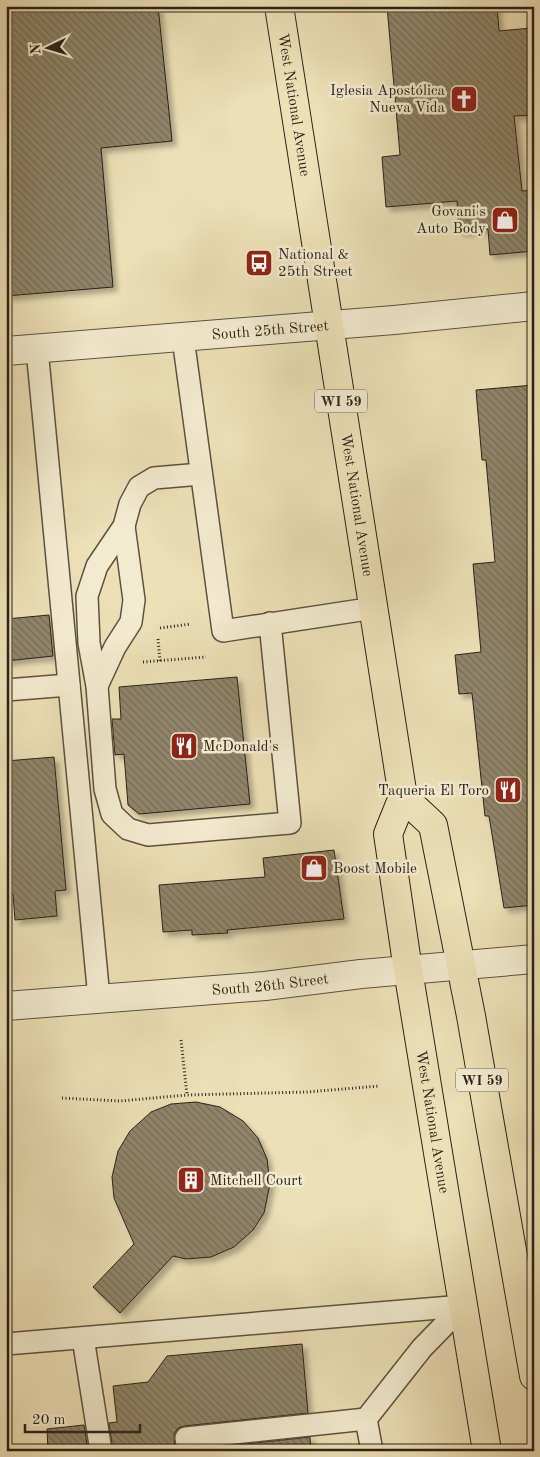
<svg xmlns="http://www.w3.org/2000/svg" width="540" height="1457" viewBox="0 0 540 1457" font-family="'Old Standard TT',serif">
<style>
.building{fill:url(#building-back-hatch);stroke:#2b2319;filter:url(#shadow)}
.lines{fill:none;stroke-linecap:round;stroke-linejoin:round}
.lane-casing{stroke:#5c5240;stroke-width:24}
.street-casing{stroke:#5c5240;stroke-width:30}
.primary-casing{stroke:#2b2319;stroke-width:30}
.path{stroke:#2b2319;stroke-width:3;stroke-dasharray:1 2.5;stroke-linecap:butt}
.lane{stroke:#f3ebd0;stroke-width:21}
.street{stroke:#f3ebd0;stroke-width:28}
.primary{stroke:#ede0b6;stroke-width:28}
.labels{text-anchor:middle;stroke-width:5;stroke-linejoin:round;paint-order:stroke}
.shield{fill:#f3ebd0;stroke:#675f50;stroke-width:1}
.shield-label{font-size:14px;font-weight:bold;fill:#2b2319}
.poi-label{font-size:15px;fill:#2b2319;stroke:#f3ebd0;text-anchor:start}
.street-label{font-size:15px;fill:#2b2319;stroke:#f3ebd0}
</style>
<defs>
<pattern id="building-back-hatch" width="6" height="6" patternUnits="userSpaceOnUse" patternTransform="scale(1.25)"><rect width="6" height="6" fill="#90856b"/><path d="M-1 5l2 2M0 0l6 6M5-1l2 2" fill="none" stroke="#766c57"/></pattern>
<filter id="shadow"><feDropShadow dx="4.5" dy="4.5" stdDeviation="2.5" flood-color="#0004"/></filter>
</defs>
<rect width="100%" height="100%" fill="#ede0b6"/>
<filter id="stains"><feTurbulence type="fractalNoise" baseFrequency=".004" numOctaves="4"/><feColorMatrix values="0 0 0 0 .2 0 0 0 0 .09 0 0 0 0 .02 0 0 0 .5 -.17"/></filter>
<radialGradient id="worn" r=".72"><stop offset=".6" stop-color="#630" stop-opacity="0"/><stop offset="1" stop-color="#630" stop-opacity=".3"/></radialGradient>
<g class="building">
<path d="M 6,6 L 158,6 L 172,141 L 101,148 L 113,287 L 6,296 Z"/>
<path d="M 387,6 L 497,6 L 499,31 L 531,28 L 531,35 L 534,35 L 534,115 L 514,116 L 522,191 L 534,190 L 534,251 L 490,255 L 488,229 L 459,232 L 457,201 L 386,207 L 382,157 L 400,155 Z"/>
<path d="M 534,385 L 534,905 L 504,908 L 489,816 L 485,816 L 472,693 L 459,694 L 455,655 L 481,652 L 473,564 L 495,562 L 486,460 L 482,460 L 476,390 Z"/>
<path d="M 49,615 L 53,656 L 6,661 L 6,619 Z"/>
<path d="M 237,677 L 250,804 L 139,814 L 128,805 L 124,754 L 115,755 L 112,719 L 121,719 L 119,687 Z"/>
<path d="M 54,757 L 66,890 L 55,891 L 57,916 L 15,920 L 13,894 L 6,895 L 6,761 Z"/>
<path d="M 334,850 L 344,919 L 227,930 L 228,933 L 192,935 L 192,930 L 163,932 L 159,885 L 265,877 L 263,858 Z"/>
<path d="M 196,1102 L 220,1107 L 243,1121 L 258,1138 L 267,1159 L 270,1184 L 264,1213 L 253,1230 L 234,1247 L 211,1257 L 186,1259 L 173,1256 L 120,1313 L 93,1287 L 134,1244 L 114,1198 L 112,1177 L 118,1151 L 130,1131 L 151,1112 L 171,1104 Z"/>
<path d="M 302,1344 L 308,1413 L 184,1426 L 178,1428 L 174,1434 L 175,1451 L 113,1451 L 109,1423 L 117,1422 L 113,1386 L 148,1382 L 167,1356 Z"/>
<path d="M 84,1425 L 88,1451 L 48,1451 L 47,1429 Z"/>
<path d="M 310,1437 L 311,1451 L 200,1451 L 200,1449 Z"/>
</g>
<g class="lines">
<g class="lane-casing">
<g id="lane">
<path d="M 183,338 L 223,631 L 374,608"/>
<path d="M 37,349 L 99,998"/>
<path d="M 201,474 L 154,478 L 139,487 L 130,504 L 124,526 L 97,566 L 87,596 L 89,643 L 97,686 L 105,789 L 112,814 L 128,829 L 148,835 L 290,823 L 270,623"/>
<path d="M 97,686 L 115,647 L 131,622 L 134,600 L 124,526"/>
<path d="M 6,690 L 69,685"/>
<path d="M 83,1338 L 101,1451"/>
<path d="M 6,1344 L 463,1306"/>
<path d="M 188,1451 L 186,1438 L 366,1419"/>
<path d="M 372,1451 L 366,1419 L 422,1348 L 463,1306"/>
</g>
</g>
<g class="street-casing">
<g id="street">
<path id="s1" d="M 6,351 L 394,320 L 534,306"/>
<path id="s2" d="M 6,1006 L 265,986 L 361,974 L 534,959"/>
</g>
</g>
<g class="primary-casing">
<g id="primary">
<path id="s3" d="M 279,6 L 403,797 L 388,834 L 408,970 L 487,1451"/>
<path d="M 403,797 L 433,825 L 471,1016 L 534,1376"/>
</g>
</g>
<g class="path">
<path d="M 160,628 L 191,624"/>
<path d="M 158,639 L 160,661"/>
<path d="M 143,662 L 206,657"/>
<path d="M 181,1040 L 187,1095"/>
<path d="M 62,1098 L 120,1101 L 187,1095 L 307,1092 L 379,1086"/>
</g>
<use href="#lane" class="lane"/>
<use href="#street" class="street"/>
<use href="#primary" class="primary"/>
</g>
<defs>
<g id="church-square" transform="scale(1.4375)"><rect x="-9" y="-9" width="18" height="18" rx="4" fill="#8f2418" stroke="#f3ebd0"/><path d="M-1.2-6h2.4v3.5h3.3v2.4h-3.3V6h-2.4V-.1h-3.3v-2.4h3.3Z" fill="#fff"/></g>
<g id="shop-square" transform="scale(1.4375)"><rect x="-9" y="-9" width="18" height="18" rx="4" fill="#8f2418" stroke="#f3ebd0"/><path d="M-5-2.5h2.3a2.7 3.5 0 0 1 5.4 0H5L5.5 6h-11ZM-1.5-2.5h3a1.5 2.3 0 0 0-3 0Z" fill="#fff"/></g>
<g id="bus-square" transform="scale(1.4375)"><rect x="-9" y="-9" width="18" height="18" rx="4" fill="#8f2418" stroke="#f3ebd0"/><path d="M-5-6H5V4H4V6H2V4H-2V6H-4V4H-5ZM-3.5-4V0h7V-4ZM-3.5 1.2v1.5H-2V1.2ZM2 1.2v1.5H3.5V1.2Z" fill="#fff"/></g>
<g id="restaurant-square" transform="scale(1.4375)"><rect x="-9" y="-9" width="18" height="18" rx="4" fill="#8f2418" stroke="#f3ebd0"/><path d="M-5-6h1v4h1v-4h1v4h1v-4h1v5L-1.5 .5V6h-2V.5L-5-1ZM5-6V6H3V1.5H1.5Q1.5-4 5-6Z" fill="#fff"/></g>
<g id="building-square" transform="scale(1.4375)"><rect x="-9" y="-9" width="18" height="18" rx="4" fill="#8f2418" stroke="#f3ebd0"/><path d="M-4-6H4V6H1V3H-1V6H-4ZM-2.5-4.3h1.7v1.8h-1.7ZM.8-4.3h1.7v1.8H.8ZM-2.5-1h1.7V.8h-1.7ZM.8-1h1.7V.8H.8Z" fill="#fff"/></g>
</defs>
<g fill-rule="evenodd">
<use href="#church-square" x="464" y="99"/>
<use href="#shop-square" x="505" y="220"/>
<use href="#bus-square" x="259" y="263"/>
<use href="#restaurant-square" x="184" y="746"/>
<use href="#restaurant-square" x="508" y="790"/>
<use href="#shop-square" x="314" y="868"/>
<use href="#building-square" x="191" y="1180"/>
</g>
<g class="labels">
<g class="shield">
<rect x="315" y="389.5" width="52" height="23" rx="4"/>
<rect x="456" y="1068.5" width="52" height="23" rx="4"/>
</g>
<g class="shield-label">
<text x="341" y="406">WI 59</text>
<text x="482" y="1085">WI 59</text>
</g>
<g class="poi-label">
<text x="445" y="95" text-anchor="end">Iglesia Apostólica<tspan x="445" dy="17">Nueva Vida</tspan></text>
<text x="486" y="216" text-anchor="end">Govani's<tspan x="486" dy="17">Auto Body</tspan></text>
<text x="278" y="259">National &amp;<tspan x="278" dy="17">25th Street</tspan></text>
<text x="203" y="751">McDonald's</text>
<text x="489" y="795" text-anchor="end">Taqueria El Toro</text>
<text x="333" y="873">Boost Mobile</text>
<text x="210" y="1185">Mitchell Court</text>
</g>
<g class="street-label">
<text dy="5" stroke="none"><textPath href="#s3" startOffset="100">West National Avenue</textPath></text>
<text dy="5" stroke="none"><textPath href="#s1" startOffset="265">South 25th Street</textPath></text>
<text dy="5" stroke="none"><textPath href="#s3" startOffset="505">West National Avenue</textPath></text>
<text dy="5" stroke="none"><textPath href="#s2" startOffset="265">South 26th Street</textPath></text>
<text dy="5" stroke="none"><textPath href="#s3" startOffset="1132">West National Avenue</textPath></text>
</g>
</g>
<rect width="540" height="1457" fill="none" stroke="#ede0b6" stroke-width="25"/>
<rect x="8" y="8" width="525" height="1442" fill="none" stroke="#2b2319" stroke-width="2.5"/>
<rect x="12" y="12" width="515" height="1432" fill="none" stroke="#2b2319"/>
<g transform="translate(48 48) rotate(265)" stroke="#f3ebd0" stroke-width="4" paint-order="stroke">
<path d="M0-4L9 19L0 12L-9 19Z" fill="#2b2319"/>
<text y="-8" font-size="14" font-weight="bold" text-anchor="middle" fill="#2b2319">N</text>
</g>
<path d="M25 1424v8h115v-8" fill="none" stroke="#2b2319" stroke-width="2.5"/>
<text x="32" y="1424" font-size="15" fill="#2b2319" stroke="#f3ebd0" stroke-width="4" paint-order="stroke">20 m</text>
<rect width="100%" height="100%" filter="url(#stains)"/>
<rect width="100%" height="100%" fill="url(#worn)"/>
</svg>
